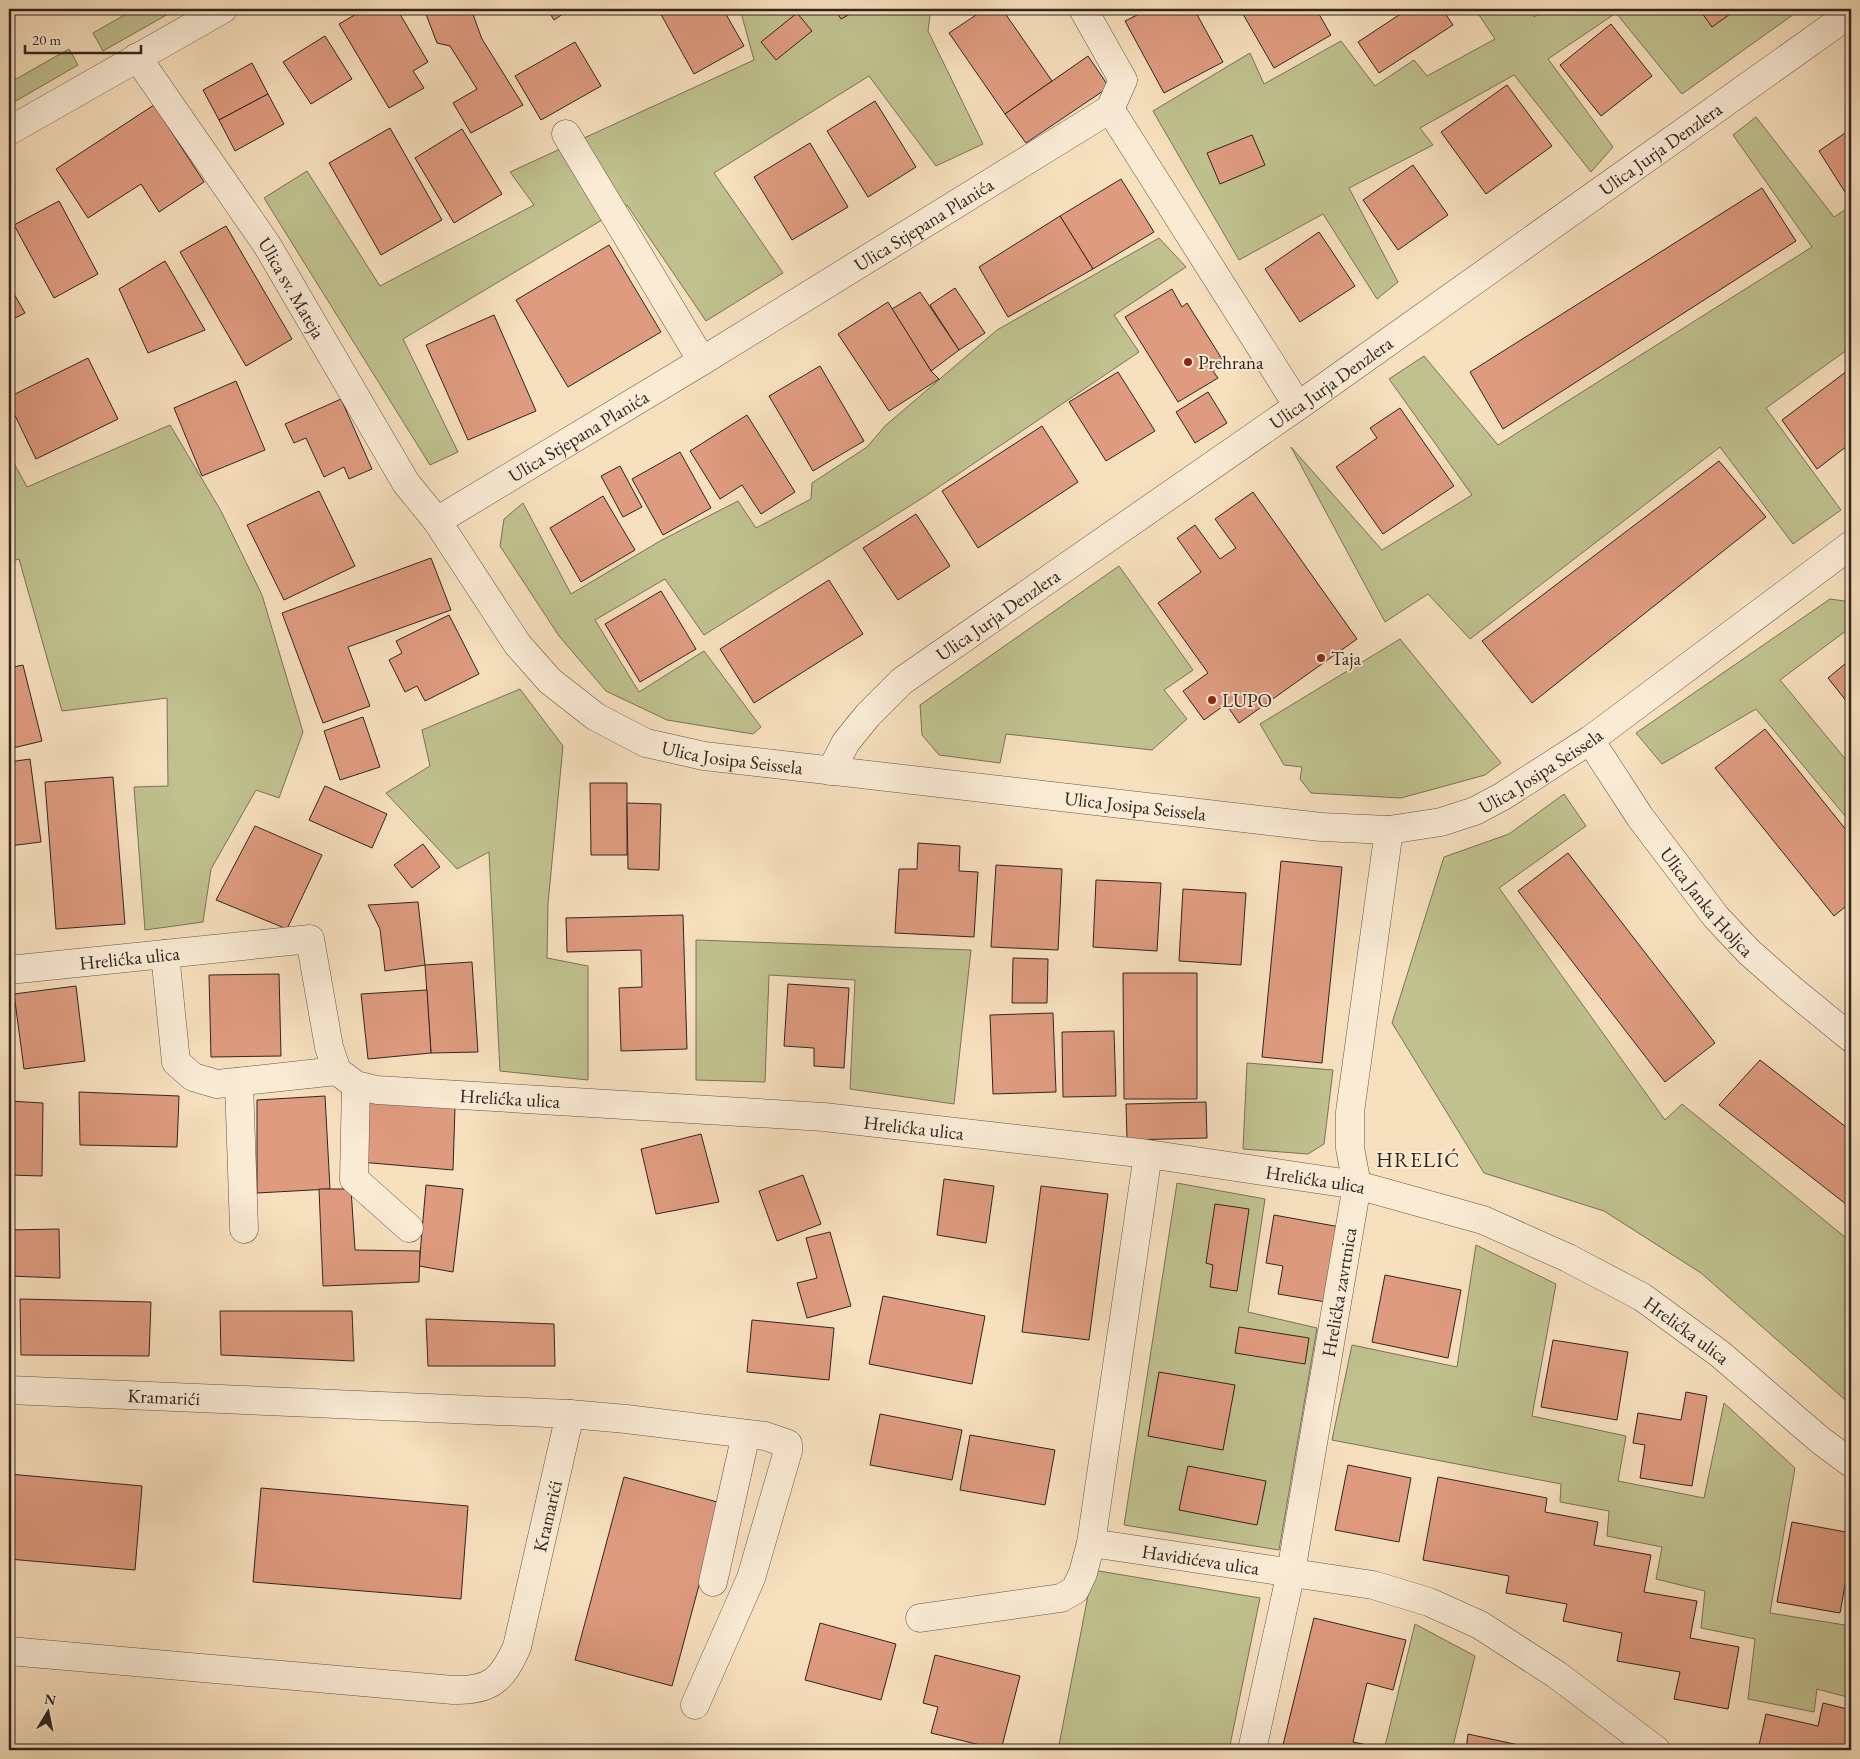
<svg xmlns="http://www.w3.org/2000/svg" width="1860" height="1759" viewBox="0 0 1860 1759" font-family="'EB Garamond',serif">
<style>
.green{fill:#c0c18f;stroke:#787257}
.building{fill:#df9b80;stroke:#30241f}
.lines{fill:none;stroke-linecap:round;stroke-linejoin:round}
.minor-casing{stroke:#625347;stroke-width:29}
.minor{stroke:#faebd5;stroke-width:28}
.poi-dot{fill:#8f2418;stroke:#faebd5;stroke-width:2}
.labels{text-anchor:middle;stroke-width:4;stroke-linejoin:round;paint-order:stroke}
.street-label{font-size:19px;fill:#30241f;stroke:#faebd5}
.poi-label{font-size:19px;fill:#30241f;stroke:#faebd5;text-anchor:start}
.quarter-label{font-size:21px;letter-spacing:1px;fill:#30241f;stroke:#faebd5}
</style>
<rect width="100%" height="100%" fill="#f7e0be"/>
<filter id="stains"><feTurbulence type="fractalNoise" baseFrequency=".004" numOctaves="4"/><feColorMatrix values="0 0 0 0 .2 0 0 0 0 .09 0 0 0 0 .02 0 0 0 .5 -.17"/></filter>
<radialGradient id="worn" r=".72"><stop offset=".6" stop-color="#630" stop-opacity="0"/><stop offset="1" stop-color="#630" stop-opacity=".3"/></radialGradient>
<g class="green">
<path d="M 135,9 L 177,9 L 103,51 L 93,33 Z"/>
<path d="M 740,9 L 931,9 L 928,31 L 983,144 L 936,166 L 869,76 L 714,173 L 783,273 L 706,321 L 627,205 L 403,339 L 458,452 L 430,465 L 264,198 L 307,171 L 380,286 L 534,205 L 510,172 L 754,60 Z"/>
<path d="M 1475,9 L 1528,9 L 1534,17 L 1546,9 L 1801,9 L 1682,94 L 1616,13 L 1548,59 L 1613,147 L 1591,172 L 1514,75 L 1420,128 L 1433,145 L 1349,188 L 1398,282 L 1377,299 L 1323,214 L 1239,260 L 1153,111 L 1250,53 L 1264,84 L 1341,41 L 1375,86 L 1414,60 L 1427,76 L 1495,39 Z"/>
<path d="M 69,49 L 78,65 L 9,105 L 9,83 Z"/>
<path d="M 1756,117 L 1834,217 L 1851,206 L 1851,347 L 1766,408 L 1841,510 L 1793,544 L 1720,447 L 1470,639 L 1428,594 L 1385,622 L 1291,447 L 1382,550 L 1472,495 L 1389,379 L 1424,356 L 1498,445 L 1812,247 L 1733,135 Z"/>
<path d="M 1159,238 L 1186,267 L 1114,315 L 1139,352 L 924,497 L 704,635 L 665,579 L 595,620 L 639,692 L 704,651 L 761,727 L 753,734 L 667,720 L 606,691 L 559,636 L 500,546 L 504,519 L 523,503 L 571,594 L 660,541 L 738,501 L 756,528 L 811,499 L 812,483 L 867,447 L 885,426 L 997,330 Z"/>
<path d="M 170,425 L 221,511 L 262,595 L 303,732 L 279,798 L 256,790 L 211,869 L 203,922 L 145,930 L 134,787 L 168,786 L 167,698 L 62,711 L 19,559 L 9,562 L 9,454 L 27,487 Z"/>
<path d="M 1119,566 L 1193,670 L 1164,690 L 1187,719 L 1152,750 L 1006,734 L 1000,763 L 939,755 L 922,735 L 920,705 Z"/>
<path d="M 1830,599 L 1851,602 L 1851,627 L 1780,680 L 1851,766 L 1851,823 L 1756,709 L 1662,764 L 1636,733 Z"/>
<path d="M 1400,639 L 1501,763 L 1485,775 L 1401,798 L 1311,793 L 1300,779 L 1302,767 L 1284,765 L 1260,724 Z"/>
<path d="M 520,689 L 563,746 L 548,904 L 547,958 L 588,966 L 588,1080 L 500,1071 L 489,852 L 457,869 L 386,793 L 430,766 L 422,730 Z"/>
<path d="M 1564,794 L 1586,826 L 1499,888 L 1665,1120 L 1682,1104 L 1851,1242 L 1851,1405 L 1701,1273 L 1604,1211 L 1484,1173 L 1392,1023 L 1444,857 L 1509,834 Z"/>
<path d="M 696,940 L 971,950 L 954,1104 L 850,1089 L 855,980 L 769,975 L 765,1082 L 696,1080 Z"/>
<path d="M 1247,1063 L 1333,1070 L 1324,1144 L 1308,1154 L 1243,1149 Z"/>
<path d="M 1177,1183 L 1265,1199 L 1248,1312 L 1317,1328 L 1279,1550 L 1124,1525 Z"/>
<path d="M 1476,1245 L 1556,1284 L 1532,1416 L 1626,1436 L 1618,1481 L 1704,1498 L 1724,1403 L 1795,1468 L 1770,1613 L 1851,1626 L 1851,1698 L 1817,1689 L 1814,1712 L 1748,1699 L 1755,1639 L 1701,1628 L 1705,1591 L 1656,1579 L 1662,1547 L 1607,1536 L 1609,1511 L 1560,1502 L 1561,1484 L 1332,1440 L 1352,1345 L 1457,1367 Z"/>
<path d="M 1093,1570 L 1260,1598 L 1229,1750 L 1058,1750 Z"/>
<path d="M 1415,1624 L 1475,1656 L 1452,1750 L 1384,1750 Z"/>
</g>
<g class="building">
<path d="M 365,9 L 397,9 L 428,62 L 413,71 L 424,88 L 389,108 L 339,24 Z"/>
<path d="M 424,9 L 471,9 L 482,39 L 523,105 L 471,133 L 453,103 L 477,89 L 450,46 L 437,43 Z"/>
<path d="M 547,9 L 570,9 L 554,20 Z"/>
<path d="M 658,9 L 723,9 L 744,46 L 694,74 Z"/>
<path d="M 835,9 L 859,9 L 841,19 Z"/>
<path d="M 985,9 L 1002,9 L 1052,81 L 1005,114 L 949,33 Z"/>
<path d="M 1149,9 L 1194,9 L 1223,62 L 1164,93 L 1125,21 Z"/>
<path d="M 1240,9 L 1316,9 L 1331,35 L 1274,68 Z"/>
<path d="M 1408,9 L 1442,9 L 1453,25 L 1379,73 L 1358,42 Z"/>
<path d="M 1699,9 L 1737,9 L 1712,27 Z"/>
<path d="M 797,13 L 812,31 L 776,60 L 761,42 Z"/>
<path d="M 1611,24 L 1652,76 L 1601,116 L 1560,65 Z"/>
<path d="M 325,36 L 352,79 L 311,104 L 283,62 Z"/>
<path d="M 575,42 L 601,86 L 541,120 L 515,76 Z"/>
<path d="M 1088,56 L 1109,87 L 1026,143 L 1005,114 Z"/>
<path d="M 252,63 L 268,94 L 219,120 L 203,90 Z"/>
<path d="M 1507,85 L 1552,146 L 1486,194 L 1441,132 Z"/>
<path d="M 268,94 L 284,124 L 235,151 L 219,120 Z"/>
<path d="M 875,101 L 916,167 L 868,197 L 827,131 Z"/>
<path d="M 154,105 L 204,182 L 159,212 L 141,184 L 88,218 L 56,169 Z"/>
<path d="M 390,128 L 442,220 L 381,255 L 329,163 Z"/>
<path d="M 462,129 L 502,194 L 454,223 L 415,158 Z"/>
<path d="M 1851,129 L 1851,199 L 1850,200 L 1819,151 Z"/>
<path d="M 1252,135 L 1265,165 L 1220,184 L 1207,153 Z"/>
<path d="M 810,143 L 848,207 L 792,240 L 754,177 Z"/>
<path d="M 1413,165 L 1448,215 L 1398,250 L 1363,200 Z"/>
<path d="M 1121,179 L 1154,232 L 1093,269 L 1060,216 Z"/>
<path d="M 1762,188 L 1796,241 L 1503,429 L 1470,372 Z"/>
<path d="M 59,201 L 98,274 L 54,298 L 14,225 Z"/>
<path d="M 1060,216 L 1093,269 L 1008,317 L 979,267 Z"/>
<path d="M 226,226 L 292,339 L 246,366 L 180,252 Z"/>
<path d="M 1319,232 L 1355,286 L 1300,322 L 1265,269 Z"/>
<path d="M 609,245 L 661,332 L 568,387 L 516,300 Z"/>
<path d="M 165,261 L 205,330 L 148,353 L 119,289 Z"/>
<path d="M 9,285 L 25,313 L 9,321 Z"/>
<path d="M 955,288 L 985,333 L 959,350 L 930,305 Z"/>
<path d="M 1172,289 L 1182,307 L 1187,303 L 1225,364 L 1213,371 L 1218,378 L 1178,402 L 1125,317 Z"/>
<path d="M 920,292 L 959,350 L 931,371 L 892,309 Z"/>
<path d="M 888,302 L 931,371 L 939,379 L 889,411 L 838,334 Z"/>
<path d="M 494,315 L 536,411 L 468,440 L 426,345 Z"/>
<path d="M 88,358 L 118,419 L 36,459 L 9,403 L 9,397 Z"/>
<path d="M 820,366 L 864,441 L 813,471 L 769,396 Z"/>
<path d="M 1851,368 L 1851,443 L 1817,469 L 1782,420 Z"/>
<path d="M 1118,372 L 1155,431 L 1106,461 L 1069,402 Z"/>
<path d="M 236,381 L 265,450 L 202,476 L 174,408 Z"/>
<path d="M 1208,392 L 1227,423 L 1195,443 L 1176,412 Z"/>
<path d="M 341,399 L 372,469 L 349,479 L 344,467 L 324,477 L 306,438 L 294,443 L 285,424 Z"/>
<path d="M 1400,408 L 1454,486 L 1383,534 L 1336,467 L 1377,438 L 1370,428 Z"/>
<path d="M 747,415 L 795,492 L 761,514 L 742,485 L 720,499 L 690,451 Z"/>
<path d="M 1042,426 L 1078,482 L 978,548 L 942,491 Z"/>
<path d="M 680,452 L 711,508 L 663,535 L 632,479 Z"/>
<path d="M 1719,461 L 1766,517 L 1532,703 L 1482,641 Z"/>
<path d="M 620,466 L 642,507 L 623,517 L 601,476 Z"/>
<path d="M 319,491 L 355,566 L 284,600 L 247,525 Z"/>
<path d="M 1253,492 L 1357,639 L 1239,723 L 1226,704 L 1204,720 L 1183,691 L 1208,673 L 1158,603 L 1201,572 L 1177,538 L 1195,525 L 1220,559 L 1236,548 L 1215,519 Z"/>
<path d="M 603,496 L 635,550 L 581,582 L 550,528 Z"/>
<path d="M 916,514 L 950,566 L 898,600 L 863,548 Z"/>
<path d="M 431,558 L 451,610 L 348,647 L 370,706 L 323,723 L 282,613 Z"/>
<path d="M 829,580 L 863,634 L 754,703 L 720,649 Z"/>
<path d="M 661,591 L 696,649 L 640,682 L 605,624 Z"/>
<path d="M 449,615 L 479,674 L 425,701 L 417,686 L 405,692 L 389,660 L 402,653 L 396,641 Z"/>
<path d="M 1851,659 L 1851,707 L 1828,678 Z"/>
<path d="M 23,665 L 42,741 L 9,749 L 9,668 Z"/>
<path d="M 363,717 L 380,767 L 340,780 L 324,731 Z"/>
<path d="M 1765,729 L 1851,836 L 1851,902 L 1834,916 L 1715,768 Z"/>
<path d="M 30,759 L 41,842 L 9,846 L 9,762 Z"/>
<path d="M 113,777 L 125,924 L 56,929 L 45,782 Z"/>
<path d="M 590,783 L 627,783 L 627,855 L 591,855 Z"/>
<path d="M 325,786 L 387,814 L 372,848 L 309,820 Z"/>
<path d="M 627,803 L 661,804 L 659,870 L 628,869 Z"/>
<path d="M 255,826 L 322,855 L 287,929 L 216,900 Z"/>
<path d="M 918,843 L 960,846 L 959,871 L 978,872 L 974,937 L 895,933 L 899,869 L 917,869 Z"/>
<path d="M 423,844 L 440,867 L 412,888 L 394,865 Z"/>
<path d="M 1568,853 L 1715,1043 L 1665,1082 L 1518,891 Z"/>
<path d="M 1281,861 L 1342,867 L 1322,1063 L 1262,1057 Z"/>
<path d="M 996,865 L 1062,869 L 1058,950 L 991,947 Z"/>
<path d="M 1096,880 L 1161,883 L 1157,951 L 1093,947 Z"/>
<path d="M 1183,889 L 1246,893 L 1241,965 L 1179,961 Z"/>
<path d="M 418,902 L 425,965 L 385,971 L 380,929 L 368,905 Z"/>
<path d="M 683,915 L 687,1049 L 621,1051 L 619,988 L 642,987 L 641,950 L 567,952 L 566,918 Z"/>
<path d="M 1013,958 L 1048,959 L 1047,1003 L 1012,1003 Z"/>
<path d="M 472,962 L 478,1052 L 431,1053 L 425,965 Z"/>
<path d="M 1123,973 L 1197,973 L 1197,1099 L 1124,1099 Z"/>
<path d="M 279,974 L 281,1056 L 211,1057 L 209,975 Z"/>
<path d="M 788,984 L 849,988 L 844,1068 L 814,1066 L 814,1048 L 784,1046 Z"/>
<path d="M 76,986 L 85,1061 L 24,1069 L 14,994 Z"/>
<path d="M 427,990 L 431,1053 L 368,1059 L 361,994 Z"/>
<path d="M 1053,1013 L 1056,1092 L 993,1094 L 990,1015 Z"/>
<path d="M 1114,1031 L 1116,1096 L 1063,1097 L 1062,1032 Z"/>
<path d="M 1760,1060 L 1851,1131 L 1851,1208 L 1719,1105 Z"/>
<path d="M 79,1092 L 179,1096 L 177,1147 L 80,1145 Z"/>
<path d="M 325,1096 L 330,1189 L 257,1193 L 257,1100 Z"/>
<path d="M 9,1101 L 43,1103 L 42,1176 L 9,1175 Z"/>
<path d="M 363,1101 L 455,1107 L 453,1170 L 360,1162 Z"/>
<path d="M 1206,1102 L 1207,1138 L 1127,1140 L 1126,1104 Z"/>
<path d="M 701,1134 L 719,1202 L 656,1214 L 641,1149 Z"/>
<path d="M 803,1175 L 821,1224 L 777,1241 L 759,1191 Z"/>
<path d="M 944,1179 L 994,1186 L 986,1243 L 937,1235 Z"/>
<path d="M 426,1185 L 463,1189 L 453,1272 L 419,1266 Z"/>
<path d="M 1041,1186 L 1108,1194 L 1089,1340 L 1022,1332 Z"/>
<path d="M 319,1189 L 351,1189 L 355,1250 L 420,1251 L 419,1282 L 323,1286 Z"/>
<path d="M 1215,1204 L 1249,1209 L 1237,1291 L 1210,1287 L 1213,1265 L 1206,1263 Z"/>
<path d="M 1274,1215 L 1340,1227 L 1326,1302 L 1278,1294 L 1283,1266 L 1266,1263 Z"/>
<path d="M 59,1229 L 60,1278 L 9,1276 L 9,1230 Z"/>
<path d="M 830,1232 L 851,1306 L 807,1318 L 797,1283 L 817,1278 L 806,1238 Z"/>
<path d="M 1385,1275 L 1461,1290 L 1448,1358 L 1372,1342 Z"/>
<path d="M 883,1296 L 985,1316 L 972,1384 L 869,1364 Z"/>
<path d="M 20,1299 L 151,1302 L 149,1356 L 21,1355 Z"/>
<path d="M 220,1311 L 352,1311 L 354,1361 L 221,1355 Z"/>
<path d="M 426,1319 L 554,1324 L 555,1366 L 428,1366 Z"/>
<path d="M 752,1320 L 834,1328 L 829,1380 L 747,1372 Z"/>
<path d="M 1239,1327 L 1309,1338 L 1305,1364 L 1235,1353 Z"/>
<path d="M 1553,1340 L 1628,1352 L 1617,1420 L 1541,1407 Z"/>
<path d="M 1159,1372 L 1235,1385 L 1223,1450 L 1148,1436 Z"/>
<path d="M 1686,1392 L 1707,1396 L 1692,1486 L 1640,1478 L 1645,1445 L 1633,1443 L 1638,1413 L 1681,1420 Z"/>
<path d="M 880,1414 L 962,1430 L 952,1480 L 870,1465 Z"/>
<path d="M 970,1435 L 1055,1450 L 1045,1505 L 960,1490 Z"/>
<path d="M 1348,1465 L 1411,1478 L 1399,1542 L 1335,1530 Z"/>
<path d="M 1188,1466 L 1266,1481 L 1257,1525 L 1179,1510 Z"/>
<path d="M 9,1474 L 142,1486 L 135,1570 L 9,1559 Z"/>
<path d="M 624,1477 L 721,1503 L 672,1686 L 575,1660 Z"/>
<path d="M 1438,1477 L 1547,1498 L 1545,1512 L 1598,1522 L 1594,1545 L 1651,1555 L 1644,1592 L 1697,1601 L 1690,1638 L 1739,1647 L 1728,1709 L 1674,1699 L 1680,1672 L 1617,1661 L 1622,1633 L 1563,1621 L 1567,1604 L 1506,1593 L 1509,1576 L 1423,1560 Z"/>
<path d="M 261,1488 L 468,1506 L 461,1599 L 253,1582 Z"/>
<path d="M 1792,1522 L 1851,1533 L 1851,1552 L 1840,1613 L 1777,1602 Z"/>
<path d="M 1314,1618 L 1406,1640 L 1393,1690 L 1367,1683 L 1353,1742 L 1377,1747 L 1376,1750 L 1282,1749 Z"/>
<path d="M 820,1623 L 896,1644 L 881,1700 L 805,1680 Z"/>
<path d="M 935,1655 L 1020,1676 L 1001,1750 L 931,1733 L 938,1707 L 923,1703 Z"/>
<path d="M 1823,1703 L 1851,1710 L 1851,1750 L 1758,1750 L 1766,1714 L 1818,1726 Z"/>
<path d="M 1468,1734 L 1528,1747 L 1527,1750 L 1466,1750 Z"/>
</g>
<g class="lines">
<g class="minor-casing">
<g id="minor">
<path d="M 1083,9 L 1123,80 L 1110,109"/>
<path id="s1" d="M 137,57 L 267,245 L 406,483 L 437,521 L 518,645 L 550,681 L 596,717 L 646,743 L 704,756 L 1321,827 L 1389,830 L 1441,822 L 1475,811 L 1503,796 L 1590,740 L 1851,545"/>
<path d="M 1110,109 L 1298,406"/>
<path d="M 9,131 L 223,9"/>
<path d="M 566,134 L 702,361"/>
<path id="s2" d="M 437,521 L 702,361 L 1110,109"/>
<path id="s3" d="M 1590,740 L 1640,817 L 1716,917 L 1749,952 L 1791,989 L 1851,1038"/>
<path id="s4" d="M 831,771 L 846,742 L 868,715 L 902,681 L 1298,406 L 1851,13"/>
<path d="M 165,954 L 176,1062 L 193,1077 L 217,1084 L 337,1071"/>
<path id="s5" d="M 9,970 L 310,939 L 329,1047 L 337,1071 L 356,1085 L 377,1090 L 824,1117 L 1148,1154 L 1357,1185 L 1483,1220 L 1568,1258 L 1642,1297 L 1720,1354 L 1820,1440 L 1851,1463"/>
<path d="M 239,1082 L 244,1229"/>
<path d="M 356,1085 L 354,1179 L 409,1228"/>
<path id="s6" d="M 1148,1154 L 1091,1543 L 1373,1585 L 1429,1602 L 1480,1625 L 1557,1675 L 1656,1750"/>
<path id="s7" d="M 9,1390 L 570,1414 L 517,1647 C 502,1680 491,1691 453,1690 L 9,1651"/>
<path d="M 570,1414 L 626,1419 L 765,1436 L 788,1444 L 788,1451 L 751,1578 L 695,1705"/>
<path d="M 713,1582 L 746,1434"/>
<path d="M 920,1618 L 1061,1598 L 1075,1590 L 1083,1573 L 1091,1543"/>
<path id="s8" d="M 1252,1750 L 1291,1572 L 1357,1185 L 1350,1148 L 1350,1112 L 1389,830"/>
</g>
</g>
<use href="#minor" class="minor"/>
</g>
<g class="poi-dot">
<circle cx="1188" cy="362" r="5"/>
<circle cx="1321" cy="658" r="5"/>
<circle cx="1212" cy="700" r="5"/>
</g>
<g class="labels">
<g class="street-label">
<text dy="7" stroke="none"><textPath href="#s4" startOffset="1042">Ulica Jurja Denzlera</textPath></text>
<text dy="7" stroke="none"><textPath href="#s2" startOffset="570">Ulica Stjepana Planića</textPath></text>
<text dy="7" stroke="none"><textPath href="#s1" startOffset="278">Ulica sv. Mateja</textPath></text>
<text dy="7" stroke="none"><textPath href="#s4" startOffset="638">Ulica Jurja Denzlera</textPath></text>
<text dy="7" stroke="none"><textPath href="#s2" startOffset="165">Ulica Stjepana Planića</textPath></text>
<text dy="7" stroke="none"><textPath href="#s4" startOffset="232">Ulica Jurja Denzlera</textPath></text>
<text dy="7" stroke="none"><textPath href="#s1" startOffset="952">Ulica Josipa Seissela</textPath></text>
<text dy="7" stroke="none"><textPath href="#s1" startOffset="1778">Ulica Josipa Seissela</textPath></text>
<text dy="7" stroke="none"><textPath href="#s1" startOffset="1358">Ulica Josipa Seissela</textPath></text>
<text dy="7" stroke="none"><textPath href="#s3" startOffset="200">Ulica Janka Holjca</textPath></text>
<text dy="7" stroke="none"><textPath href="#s5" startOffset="121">Hrelićka ulica</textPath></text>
<text dy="7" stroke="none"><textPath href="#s5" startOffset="616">Hrelićka ulica</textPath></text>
<text dy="7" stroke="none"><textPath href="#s5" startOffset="1021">Hrelićka ulica</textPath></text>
<text dy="7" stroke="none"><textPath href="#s5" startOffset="1426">Hrelićka ulica</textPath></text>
<text dy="7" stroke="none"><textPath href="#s8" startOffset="466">Hrelićka zavrtnica</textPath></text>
<text dy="7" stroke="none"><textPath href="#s5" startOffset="1831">Hrelićka ulica</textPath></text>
<text dy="7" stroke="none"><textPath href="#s7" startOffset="155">Kramarići</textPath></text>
<text transform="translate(547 1516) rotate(-77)" y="7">Kramarići</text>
<text dy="7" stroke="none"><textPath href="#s6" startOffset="504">Havidićeva ulica</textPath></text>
</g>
<g class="poi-label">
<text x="1198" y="369">Prehrana</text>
<text x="1331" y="665">Taja</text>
<text x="1222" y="707">LUPO</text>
</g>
<g class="quarter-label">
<text x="1418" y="1167">HRELIĆ</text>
</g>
</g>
<rect width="1860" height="1759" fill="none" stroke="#f7e0be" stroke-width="30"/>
<rect x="10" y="10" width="1840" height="1739" fill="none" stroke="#30241f" stroke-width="2.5"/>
<rect x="15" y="15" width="1830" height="1729" fill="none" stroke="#30241f"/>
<g transform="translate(48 1712) rotate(10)" stroke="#faebd5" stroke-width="4" paint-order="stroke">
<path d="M0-4L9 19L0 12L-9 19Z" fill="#30241f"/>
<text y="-8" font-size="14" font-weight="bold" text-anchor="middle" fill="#30241f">N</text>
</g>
<path d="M25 45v8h116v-8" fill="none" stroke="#30241f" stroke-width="2.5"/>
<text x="32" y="45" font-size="15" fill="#30241f" stroke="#faebd5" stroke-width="4" paint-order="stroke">20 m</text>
<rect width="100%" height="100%" filter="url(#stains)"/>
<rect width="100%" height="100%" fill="url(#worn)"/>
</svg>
